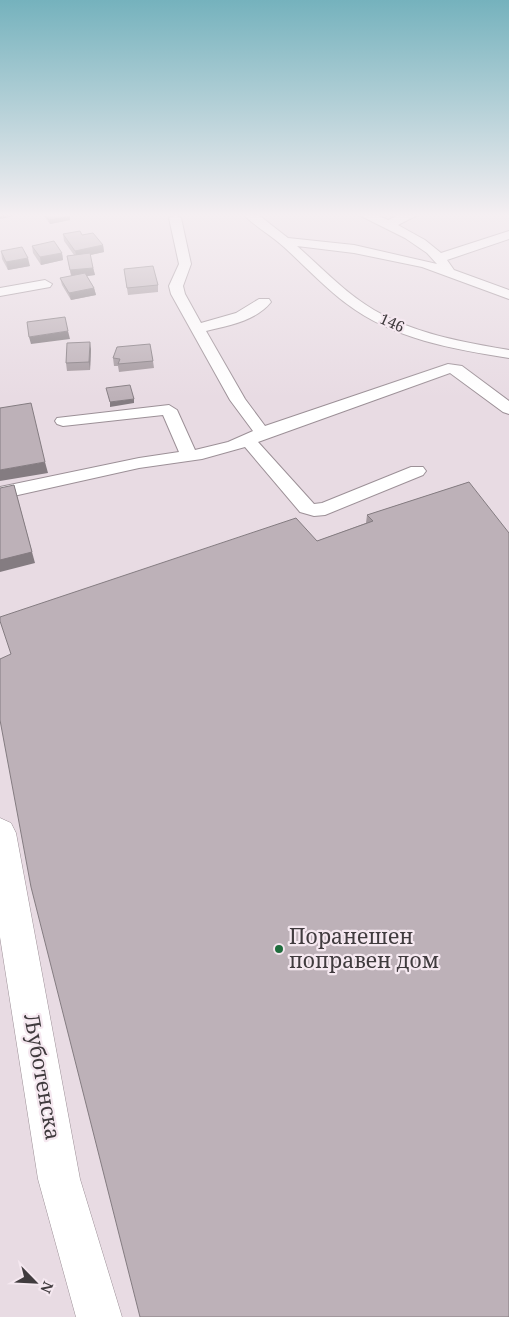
<svg xmlns="http://www.w3.org/2000/svg" width="509" height="1317" viewBox="0 0 509 1317" font-family="'Noto Serif',serif">
<style>
.lines{fill:none;stroke-linecap:round;stroke-linejoin:round}
.minor-casing{stroke:#9c9097;stroke-width:2}
.secondary-casing{stroke:#9c9097;stroke-width:1}
.minor{fill:#fff;fill-rule:evenodd}
.secondary{fill:#fff;fill-rule:evenodd}
.wall{fill:#a3989e}
.shaded-wall{fill:#847c81}
.building{fill:#bdb1b8;stroke:#847c81}
.poi-dot{fill:#1f6d3d;stroke:#f5e8f0;stroke-width:2}
.labels{text-anchor:middle;stroke-width:4.5;stroke-linejoin:round;paint-order:stroke}
.far-street-label{font-size:15px;fill:#403b3e;stroke:#f5e8f0}
.near-poi-label{font-size:21px;fill:#403b3e;stroke:#f5e8f0;text-anchor:start}
.near-street-label{font-size:21px;fill:#403b3e;stroke:#f5e8f0}
</style>
<rect width="100%" height="100%" fill="#e8dbe3"/>
<g class="lines">
<g class="minor-casing">
<g id="minor">
<path d="M 242,213 L 256,213 L 288,238 L 354,245 L 437,264 L 427,253 L 405,238 L 355,213 L 372,213 L 388,220 L 404,213 L 421,213 L 398,225 L 425,240 L 441,253 L 509,231 L 509,239 L 447,260 L 454,270 L 509,290 L 509,299 L 422,267 L 354,253 L 297,246 C 322,268 345,293 374,310 C 415,334 463,342 509,350 L 509,358 C 453,349 393,339 347,304 C 324,287 305,266 284,247 C 271,235 254,226 242,213 Z"/>
<path d="M 175,215 L 181,218 L 191,264 L 183,286 L 185,294 L 201,323 L 236,313 L 259,299 L 269,299 L 271,302 C 256,321 228,326 206,331 L 245,399 L 265,426 L 448,364 L 462,366 L 509,401 L 509,414 L 503,412 L 450,373 L 258,442 L 314,504 L 322,503 L 411,467 L 423,467 L 426,471 L 423,475 L 325,515 L 314,516 L 300,512 L 245,447 L 202,459 L 139,468 L 0,499 L 0,487 L 139,458 L 179,452 L 163,415 L 63,426 L 57,424 L 55,421 L 57,418 L 169,405 L 177,410 L 195,450 L 228,442 L 253,431 L 230,400 L 171,294 L 169,286 L 179,264 L 169,218 Z"/>
<path d="M 45,280 L 52,284 L 50,287 L 0,296 L 0,288 Z"/>
</g>
</g>
<g class="secondary-casing">
<path id="secondary" d="M 0,818 L 11,823 L 16,833 L 80,1179 L 122,1317 L 76,1317 L 38,1179 L 0,937 Z"/>
</g>
<use href="#minor" class="minor"/>
<use href="#secondary" class="secondary"/>
</g>
<g class="wall">
<path d="M 43,213 L 70,216 L 70,220 L 50,224 L 44,216 Z"/>
<path d="M 63,234 L 82,235 L 103,245 L 104,252 L 90,255 L 95,275 L 87,276 L 94,288 L 96,295 L 71,300 L 62,285 L 60,278 L 71,276 L 67,256 L 74,255 L 64,241 Z"/>
<path d="M 32,246 L 62,253 L 63,260 L 41,265 L 33,253 Z"/>
<path d="M 1,251 L 30,266 L 8,270 L 2,259 Z"/>
<path d="M 124,269 L 158,285 L 158,292 L 128,295 Z"/>
<path d="M 91,349 L 90,370 L 67,371 L 66,363 Z"/>
<path d="M 113,358 L 153,361 L 154,368 L 119,372 L 118,366 L 114,366 Z"/>
<path d="M 469,482 L 0,720 L 317,541 L 366,523 L 367,515 Z"/>
</g>
<g class="shaded-wall">
<path d="M 0,213 L 19,213 L 19,215 L 0,219 Z"/>
<path d="M 70,216 L 70,220 L 50,224 L 49,220 Z"/>
<path d="M 103,245 L 104,252 L 77,258 L 75,251 Z"/>
<path d="M 62,253 L 63,260 L 41,265 L 40,257 Z"/>
<path d="M 28,258 L 30,266 L 8,270 L 6,262 Z"/>
<path d="M 93,268 L 95,275 L 72,278 L 70,270 Z"/>
<path d="M 94,288 L 96,295 L 71,300 L 69,293 Z"/>
<path d="M 68,331 L 70,339 L 31,344 L 29,337 Z"/>
<path d="M 90,342 L 91,349 L 90,370 L 89,362 Z"/>
<path d="M 134,399 L 134,403 L 110,407 L 110,402 Z"/>
<path d="M 45,462 L 48,473 L 0,481 L 0,470 Z"/>
<path d="M 14,485 L 35,563 L 0,572 L 0,560 Z"/>
</g>
<g class="building">
<path d="M 43,213 L 67,213 L 70,216 L 49,220 Z"/>
<path d="M 80,231 L 82,235 L 93,233 L 103,245 L 75,251 L 63,234 Z"/>
<path d="M 54,241 L 62,253 L 40,257 L 32,246 Z"/>
<path d="M 22,247 L 28,258 L 6,262 L 1,251 Z"/>
<path d="M 90,253 L 93,268 L 70,270 L 67,256 Z"/>
<path d="M 153,266 L 158,285 L 127,288 L 124,269 Z"/>
<path d="M 85,273 L 94,288 L 69,293 L 60,278 Z"/>
<path d="M 65,317 L 68,331 L 29,337 L 27,322 Z"/>
<path d="M 90,342 L 89,362 L 66,363 L 67,343 Z"/>
<path d="M 150,344 L 153,361 L 118,364 L 120,359 L 113,358 L 117,347 Z"/>
<path d="M 130,385 L 134,399 L 110,402 L 106,388 Z"/>
<path d="M 31,403 L 45,462 L 0,470 L 0,408 Z"/>
<path d="M 469,482 L 509,533 L 509,1317 L 140,1317 L 31,887 L 0,720 L 0,659 L 11,654 L 0,621 L 0,617 L 296,518 L 317,541 L 373,521 L 367,515 Z"/>
<path d="M 14,485 L 32,552 L 0,560 L 0,488 Z"/>
</g>
<linearGradient id="sky" x2="0" y2="1"><stop stop-color="#75b2bd"/><stop offset="0.54" stop-color="#f5eff2"/><stop offset="1" stop-color="#f5eff2" stop-opacity="0"/></linearGradient>
<rect width="509" height="398" fill="url(#sky)"/>
<circle class="poi-dot" cx="279" cy="949" r="5"/>
<g class="labels">
<g class="far-street-label">
<text transform="translate(392 323) rotate(24)" y="5">146</text>
</g>
<g class="near-poi-label">
<text x="289" y="944">Поранешен<tspan x="289" dy="24">поправен дом</tspan></text>
</g>
<g class="near-street-label">
<text transform="translate(42 1077) rotate(80)" y="7">Љуботенска</text>
</g>
</g>
<g transform="translate(35 1282) rotate(114)" stroke="#f5e8f0" stroke-width="4" paint-order="stroke">
<path d="M0-4L9 19L0 12L-9 19Z" fill="#403b3e"/>
<text y="-8" font-size="14" font-weight="bold" text-anchor="middle" fill="#403b3e">N</text>
</g>
</svg>
